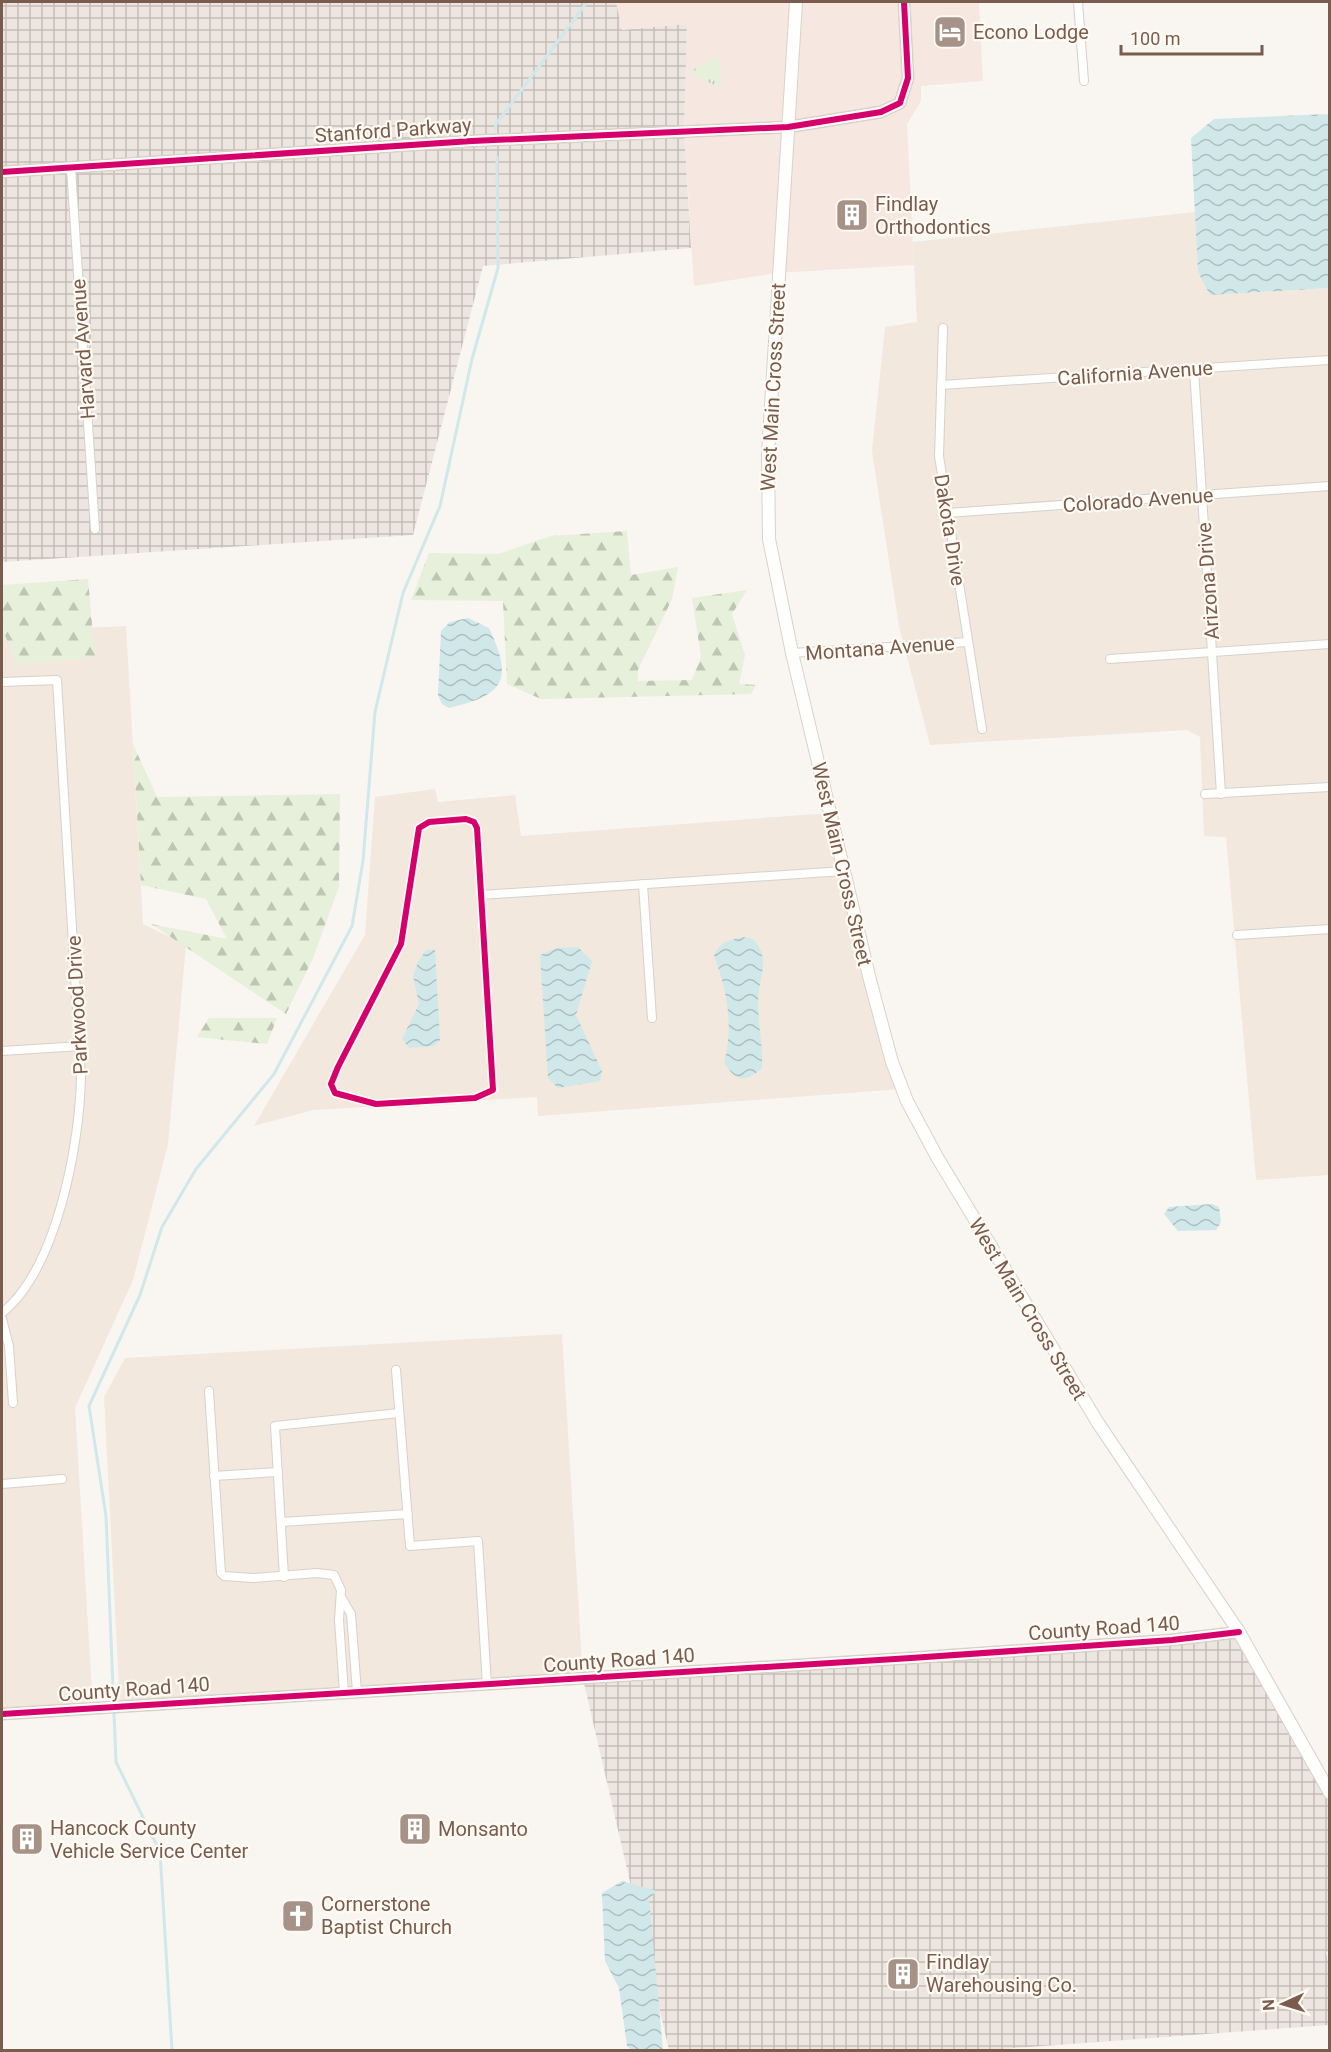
<svg xmlns="http://www.w3.org/2000/svg" width="1331" height="2052" viewBox="0 0 1331 2052" font-family="Roboto,sans-serif">
<style>
.residential{fill:#f2e8de}
.commercial{fill:#f6e8e1}
.industrial{fill:url(#industrial-grid)}
.grass{fill:url(#grass-tufts)}
.forest{fill:url(#forest-firs)}
.water{fill:url(#water-waves)}
.lines{fill:none;stroke-linecap:round;stroke-linejoin:round}
.stream{stroke:#d0e8ea;stroke-width:3}
.minor-casing{stroke:#d7d1cb;stroke-width:10}
.tertiary-casing{stroke:#d7d1cb;stroke-width:13}
.secondary-casing{stroke:#d9d2cb;stroke-width:14}
.minor{stroke:#fefefd;stroke-width:8}
.tertiary{stroke:#fefefd;stroke-width:10}
.secondary{stroke:#fefefd;stroke-width:12}
.cycleway-casing{stroke:#fffaf3;stroke-width:10}
.cycleway{stroke:#d6006c;stroke-width:6}
.labels{text-anchor:middle;stroke-width:4.5;stroke-linejoin:round;paint-order:stroke}
.poi-label{font-size:20px;fill:#7a5c4d;stroke:#fffaf3;text-anchor:start}
.street-label{font-size:20px;fill:#7a5c4d;stroke:#fffaf3}
</style>
<defs>
<pattern id="industrial-grid" width="8" height="8" patternUnits="userSpaceOnUse" patternTransform="scale(1.5)"><rect width="8" height="8" fill="#ede5e0"/><path d="M0 4h8M4 0v8" fill="none" stroke="#c5bdb8"/></pattern>
<pattern id="grass-tufts" width="24" height="20" patternUnits="userSpaceOnUse" patternTransform="scale(1.5)"><rect width="24" height="20" fill="#e7f0db"/><path d="M3 7l-1-3M5 7V3M7 7l1-3M15 17l-1-3M17 17v-4M19 17l1-3" fill="none" stroke="#c0c6b4"/></pattern>
<pattern id="forest-firs" width="22" height="20" patternUnits="userSpaceOnUse" patternTransform="scale(1.5)"><rect width="22" height="20" fill="#e7f0db"/><path d="M5 1l3.5 6h-7zM16 11l3.5 6h-7z" fill="#c0c6b4"/></pattern>
<pattern id="water-waves" width="16" height="10" patternUnits="userSpaceOnUse" patternTransform="scale(1.5)"><rect width="16" height="10" fill="#d0e8ea"/><path d="M0 5q4-4 8 0t8 0" fill="none" stroke="#aebfc0"/></pattern>
</defs>
<rect width="100%" height="100%" fill="#f9f5f0"/>
<g class="residential">
<path d="M 1195,212 L 1198,271 L 1210,295 L 1329,288 L 1329,1175 L 1256,1180 L 1226,837 L 1204,836 L 1200,737 L 1187,730 L 930,745 L 899,626 L 872,451 L 885,327 L 917,322 L 913,242 Z"/>
<path d="M 126,626 L 143,924 L 186,945 L 168,1144 L 133,1280 L 75,1408 L 93,1709 L 2,1714 L 2,632 Z"/>
<path d="M 435,789 L 438,802 L 515,795 L 521,836 L 830,813 L 902,1089 L 538,1116 L 537,1097 L 313,1110 L 254,1126 L 365,935 L 375,797 Z"/>
<path d="M 562,1334 L 583,1679 L 120,1707 L 104,1397 L 125,1358 Z"/>
</g>
<path class="commercial" d="M 616,2 L 979,2 L 983,81 L 921,86 L 921,101 L 907,124 L 914,265 L 776,273 L 694,286 L 684,130 L 687,24 L 622,30 Z"/>
<g class="industrial">
<path d="M 2,2 L 616,2 L 622,30 L 687,24 L 684,130 L 691,248 L 483,266 L 413,535 L 2,562 Z"/>
<path d="M 1239,1632 L 1329,1793 L 1330,1950 L 1326,1952 L 1330,1969 L 1329,2025 L 988,2050 L 669,2050 L 583,1679 Z"/>
</g>
<path class="grass" d="M 719,55 L 721,88 L 688,73 Z"/>
<g class="forest">
<path d="M 627,531 L 631,575 L 678,567 L 672,599 L 638,670 L 638,681 L 692,680 L 701,657 L 692,598 L 747,590 L 732,614 L 745,655 L 739,684 L 756,685 L 751,694 L 541,699 L 507,684 L 503,601 L 411,600 L 429,553 L 498,554 L 551,536 Z"/>
<path d="M 88,579 L 95,657 L 17,664 L 2,628 L 2,585 Z"/>
<path d="M 133,744 L 157,797 L 340,794 L 339,887 L 313,958 L 286,1014 L 151,924 L 227,939 L 206,899 L 141,885 Z"/>
<path d="M 209,1018 L 277,1018 L 267,1044 L 197,1037 Z"/>
</g>
<g class="water">
<path d="M 1329,114 L 1329,288 L 1210,295 L 1198,272 L 1191,138 L 1214,119 Z"/>
<path d="M 468,618 L 489,628 C 514,681 504,695 449,708 L 442,704 L 438,695 L 441,631 L 450,622 Z"/>
<path d="M 744,937 L 753,939 C 772,959 758,978 758,1002 C 758,1024 763,1043 762,1068 C 744,1084 735,1081 724,1062 C 734,1027 727,989 714,956 C 720,941 729,940 744,937 Z"/>
<path d="M 578,947 L 592,961 L 576,1015 L 602,1071 L 600,1081 L 558,1088 L 548,1078 L 540,955 L 556,948 Z"/>
<path d="M 426,950 L 435,950 L 440,1040 L 434,1046 L 409,1048 L 402,1039 L 419,1004 L 413,976 L 418,962 Z"/>
<path d="M 1212,1204 L 1219,1207 L 1221,1222 L 1216,1230 L 1178,1231 L 1164,1214 L 1169,1207 Z"/>
<path d="M 622,1881 L 657,1891 L 649,1899 L 663,2050 L 632,2050 L 627,2046 L 619,1988 L 605,1961 L 602,1893 Z"/>
</g>
<g class="lines">
<g class="stream">
<path d="M 495,129 L 496,124 L 587,2"/>
<path d="M 172,2050 L 160,1852 L 116,1762 L 106,1516 L 89,1406 L 140,1295 L 162,1227 L 196,1169 L 274,1074 L 352,926 L 363,861 L 375,712 L 403,593 L 440,506 L 472,359 L 498,268 L 497,157"/>
</g>
<g class="minor-casing">
<g id="minor">
<path d="M 1078,2 L 1084,81"/>
<path d="M 71,168 L 95,529"/>
<path d="M 943,328 L 939,456 L 982,729"/>
<path d="M 1194,369 L 1221,794"/>
<path d="M 941,385 L 1330,360"/>
<path d="M 947,513 L 1330,486"/>
<path d="M 792,653 L 968,642"/>
<path d="M 1110,659 L 1330,644"/>
<path d="M 2,682 L 57,680 L 81,1076 C 80,1143 57,1269 2,1313"/>
<path d="M 1205,794 L 1330,787"/>
<path d="M 466,819 L 474,822 L 477,828 L 493,1090 L 475,1098 L 376,1104 L 335,1093 L 331,1084 L 338,1067 L 401,944 L 419,828 L 429,822 Z"/>
<path d="M 643,884 L 652,1018"/>
<path d="M 481,895 L 844,871"/>
<path d="M 1237,935 L 1330,929"/>
<path d="M 2,1051 L 81,1046"/>
<path d="M 2,1319 L 9,1346 L 13,1403"/>
<path d="M 396,1370 L 410,1546 L 478,1541 L 487,1685"/>
<path d="M 209,1391 L 221,1573 L 224,1576 L 253,1578 L 317,1573 L 334,1575 L 341,1590 L 339,1620 L 344,1693"/>
<path d="M 214,1476 L 278,1472"/>
<path d="M 2,1484 L 62,1479"/>
<path d="M 281,1522 L 408,1514"/>
<path d="M 284,1577 L 275,1426 L 399,1413"/>
<path d="M 341,1597 L 351,1614 L 357,1692"/>
</g>
</g>
<g class="tertiary-casing">
<g id="tertiary">
<path d="M 2,172 L 472,141 L 788,127 L 881,112 L 900,103 L 908,78 L 904,2"/>
<path d="M 2,1714 L 911,1658 L 1172,1640 L 1239,1632"/>
</g>
</g>
<g class="secondary-casing">
<path id="secondary" d="M 796,2 L 768,454 L 769,539 L 792,653 L 870,980 L 892,1062 L 907,1101 L 937,1157 L 1098,1423 L 1239,1632 L 1330,1793"/>
</g>
<use href="#minor" class="minor"/>
<use href="#tertiary" class="tertiary"/>
<use href="#secondary" class="secondary"/>
<g class="cycleway-casing">
<g id="cycleway">
<path d="M 2,172 L 472,141 L 788,127 L 881,112 L 900,103 L 908,78 L 904,2"/>
<path d="M 466,819 L 474,822 L 477,828 L 493,1090 L 475,1098 L 376,1104 L 335,1093 L 331,1084 L 338,1067 L 401,944 L 419,828 L 429,822 Z"/>
<path d="M 2,1714 L 911,1658 L 1172,1640 L 1239,1632"/>
</g>
</g>
<use href="#cycleway" class="cycleway"/>
</g>
<defs>
<g id="hotel-square" transform="scale(1.725)"><rect x="-9" y="-9" width="18" height="18" rx="4" fill="#a69286" stroke="#fffaf3"/><path d="M-6-4.5h1.5V1H6V5H4.5V3h-9V5H-6ZM-4 0a1.8 1.8 0 1 1 3.6 0ZM.5 0V-2.5h3Q6-2.5 6 0Z" fill="#fff"/></g>
<g id="building-square" transform="scale(1.725)"><rect x="-9" y="-9" width="18" height="18" rx="4" fill="#a69286" stroke="#fffaf3"/><path d="M-4-6H4V6H1V3H-1V6H-4ZM-2.5-4.3h1.7v1.8h-1.7ZM.8-4.3h1.7v1.8H.8ZM-2.5-1h1.7V.8h-1.7ZM.8-1h1.7V.8H.8Z" fill="#fff"/></g>
<g id="church-square" transform="scale(1.725)"><rect x="-9" y="-9" width="18" height="18" rx="4" fill="#a69286" stroke="#fffaf3"/><path d="M-1.2-6h2.4v3.5h3.3v2.4h-3.3V6h-2.4V-.1h-3.3v-2.4h3.3Z" fill="#fff"/></g>
</defs>
<g fill-rule="evenodd">
<use href="#hotel-square" x="950" y="32"/>
<use href="#building-square" x="852" y="215"/>
<use href="#building-square" x="415" y="1829"/>
<use href="#building-square" x="27" y="1839"/>
<use href="#church-square" x="298" y="1916"/>
<use href="#building-square" x="903" y="1974"/>
</g>
<g class="labels">
<g class="poi-label">
<text x="973" y="39">Econo Lodge</text>
<text x="875" y="211">Findlay<tspan x="875" dy="23">Orthodontics</tspan></text>
<text x="50" y="1835">Hancock County<tspan x="50" dy="23">Vehicle Service Center</tspan></text>
<text x="438" y="1836">Monsanto</text>
<text x="321" y="1911">Cornerstone<tspan x="321" dy="23">Baptist Church</tspan></text>
<text x="926" y="1969">Findlay<tspan x="926" dy="23">Warehousing Co.</tspan></text>
</g>
<g class="street-label">
<text transform="translate(393 130) rotate(-4)" y="7">Stanford Parkway</text>
<text transform="translate(83 349) rotate(-94)" y="7">Harvard Avenue</text>
<text transform="translate(1135 373) rotate(-4)" y="7">California Avenue</text>
<text transform="translate(773 387) rotate(-87)" y="7">West Main Cross Street</text>
<text transform="translate(1138 500) rotate(-4)" y="7">Colorado Avenue</text>
<text transform="translate(950 530) rotate(81)" y="7">Dakota Drive</text>
<text transform="translate(1208 581) rotate(-94)" y="7">Arizona Drive</text>
<text transform="translate(880 648) rotate(-4)" y="7">Montana Avenue</text>
<text transform="translate(842 864) rotate(77)" y="7">West Main Cross Street</text>
<text transform="translate(77 1005) rotate(-93)" y="7">Parkwood Drive</text>
<text transform="translate(1028 1309) rotate(59)" y="7">West Main Cross Street</text>
<text transform="translate(1104 1628) rotate(-4)" y="7">County Road 140</text>
<text transform="translate(619 1660) rotate(-4)" y="7">County Road 140</text>
<text transform="translate(134 1689) rotate(-4)" y="7">County Road 140</text>
</g>
</g>
<rect width="1331" height="2052" fill="none" stroke="#7a5c4d" stroke-width="6"/>
<g transform="translate(1283 2004) rotate(266)" stroke="#fffaf3" stroke-width="4.5" paint-order="stroke">
<path d="M0-4.5L10 22L0 15L-10 22Z" fill="#7a5c4d"/>
<text y="-9" font-size="16" font-weight="bold" text-anchor="middle" fill="#7a5c4d">N</text>
</g>
<path d="M1121 45v9h141v-9" fill="none" stroke="#7a5c4d" stroke-width="3"/>
<text x="1130" y="45" font-size="18" fill="#7a5c4d" stroke="#fffaf3" stroke-width="4.5" paint-order="stroke">100 m</text>
</svg>
